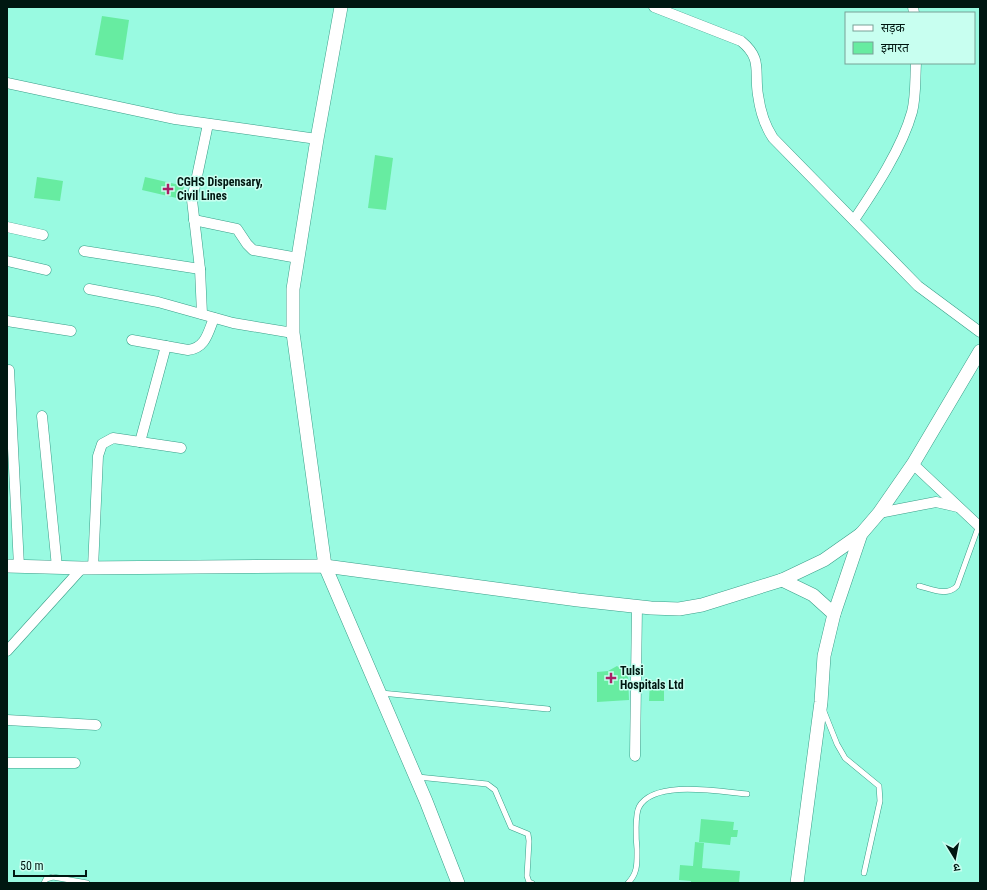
<svg xmlns="http://www.w3.org/2000/svg" width="987" height="890" viewBox="0 0 987 890" font-family="'Roboto Condensed','Noto Sans Devanagari',sans-serif">
<style>
.building{fill:#67eca1}
.lines{fill:none;stroke-linecap:round;stroke-linejoin:round}
.service-casing{stroke:#399e88;stroke-width:6}
.minor-casing{stroke:#399e88;stroke-width:11}
.tertiary-casing{stroke:#399e88;stroke-width:14}
.service{stroke:#fff;stroke-width:5}
.minor{stroke:#fff;stroke-width:10}
.tertiary{stroke:#fff;stroke-width:13}
.poi-dot{fill:#a92065;stroke:#c8fff0;stroke-width:1.5}
.labels{text-anchor:middle;stroke-width:3;stroke-linejoin:round;paint-order:stroke}
.poi-label{font-size:12px;font-weight:bold;fill:#001711;stroke:#c8fff0;text-anchor:start}
</style>
<rect width="100%" height="100%" fill="#99fae1"/>
<g class="building">
<path d="M 102,16 L 129,20 L 123,60 L 95,55 Z"/>
<path d="M 375,155 L 393,158 L 386,210 L 368,208 Z"/>
<path d="M 37,177 L 63,181 L 60,201 L 34,198 Z"/>
<path d="M 145,177 L 184,186 L 181,199 L 142,190 Z"/>
<path d="M 617,666 L 628,674 L 629,700 L 597,702 L 597,672 L 608,671 Z"/>
<path d="M 650,680 L 664,681 L 664,701 L 649,701 Z"/>
<path d="M 701,819 L 734,822 L 733,830 L 738,830 L 737,837 L 731,837 L 730,845 L 699,842 Z"/>
<path d="M 695,842 L 704,843 L 702,868 L 740,871 L 739,883 L 691,883 L 691,881 L 679,880 L 680,865 L 693,866 Z"/>
</g>
<g class="lines">
<g class="service-casing">
<g id="service">
<path d="M 919,586 C 931,589 947,597 957,586 L 979,525"/>
<path d="M 381,693 L 548,709"/>
<path d="M 823,709 L 837,744 L 845,758 L 879,786 L 880,801 L 864,873"/>
<path d="M 418,777 L 487,784 L 495,790 L 511,827 L 528,834 L 529,841 L 527,876 L 529,882 L 532,883"/>
<path d="M 44,883 L 46,879 L 53,877 L 87,883"/>
<path d="M 628,883 C 638,873 637,863 637,849 C 636,840 635,815 639,807 C 654,779 721,792 747,794"/>
</g>
</g>
<g class="minor-casing">
<g id="minor">
<path d="M 654,7 L 741,41 C 763,59 754,71 758,95 C 760,110 765,126 773,138 L 918,286 L 980,332"/>
<path d="M 913,7 L 914,13"/>
<path d="M 7,83 L 175,119 L 317,139"/>
<path d="M 194,220 L 237,229 L 247,244 L 253,250 L 298,258"/>
<path d="M 854,220 C 875,189 902,148 912,112 C 916,97 915,79 916,63"/>
<path d="M 7,227 L 43,235"/>
<path d="M 84,251 L 200,269"/>
<path d="M 7,261 L 46,270"/>
<path d="M 89,289 L 158,302 L 233,323 L 293,333"/>
<path d="M 202,314 L 200,269 L 192,200 L 208,124"/>
<path d="M 7,321 L 71,331"/>
<path d="M 132,340 L 188,350 C 206,348 208,332 214,318"/>
<path d="M 9,370 L 19,566"/>
<path d="M 42,416 L 57,567"/>
<path d="M 140,442 L 166,346"/>
<path d="M 913,464 L 980,527"/>
<path d="M 879,513 L 936,502 L 958,507"/>
<path d="M 93,568 L 98,456 L 102,444 L 113,438 L 181,448"/>
<path d="M 7,651 L 82,568"/>
<path d="M 7,720 L 96,725"/>
<path d="M 635,756 L 637,606"/>
<path d="M 7,763 L 75,763"/>
</g>
</g>
<g class="tertiary-casing">
<g id="tertiary">
<path d="M 341,7 L 317,139 L 293,289 L 293,333 L 325,566 L 426,801 L 458,883"/>
<path d="M 7,566 L 82,568 L 325,566 L 578,600 L 651,608 L 679,609 L 702,605 L 782,580 L 824,560 L 861,534"/>
<path d="M 782,580 L 813,595 L 834,614"/>
<path d="M 797,883 L 821,702 L 824,656 L 834,614 L 861,534 L 879,513 L 913,464 L 980,351"/>
</g>
</g>
<use href="#service" class="service"/>
<use href="#minor" class="minor"/>
<use href="#tertiary" class="tertiary"/>
</g>
<g class="poi-dot">
<path d="M166 183h4v4h4v4h-4v4h-4v-4h-4v-4h4z"/>
<path d="M609 672h4v4h4v4h-4v4h-4v-4h-4v-4h4z"/>
</g>
<g class="labels">
<g class="poi-label">
<text x="177" y="186">CGHS Dispensary,<tspan x="177" dy="14">Civil Lines</tspan></text>
<text x="620" y="675">Tulsi<tspan x="620" dy="14">Hospitals Ltd</tspan></text>
</g>
</g>
<rect width="987" height="890" fill="none" stroke="#001711" stroke-width="16"/>
<rect x="845" y="12" width="130" height="52" fill="#c8fff0" stroke="#78a297"/>
<rect x="853" y="25" width="20" height="6" fill="#ffffff" stroke="#78a297"/>
<text x="881" y="32" font-size="12" fill="#001711">सड़क</text>
<rect x="853" y="42" width="20" height="12" fill="#67eca1" stroke="#78a297"/>
<text x="881" y="52" font-size="12" fill="#001711">इमारत</text>
<g transform="translate(955 858) rotate(170)" stroke="#c8fff0" stroke-width="3" paint-order="stroke">
<path d="M0-3L7 15L0 10L-7 15Z" fill="#001711"/>
<text y="-6" font-size="11" font-weight="bold" text-anchor="middle" fill="#001711">उ</text>
</g>
<path d="M14 870v6h72v-6" fill="none" stroke="#001711" stroke-width="2"/>
<text x="20" y="870" font-size="12" fill="#001711" stroke="#c8fff0" stroke-width="3" paint-order="stroke">50 m</text>
</svg>
